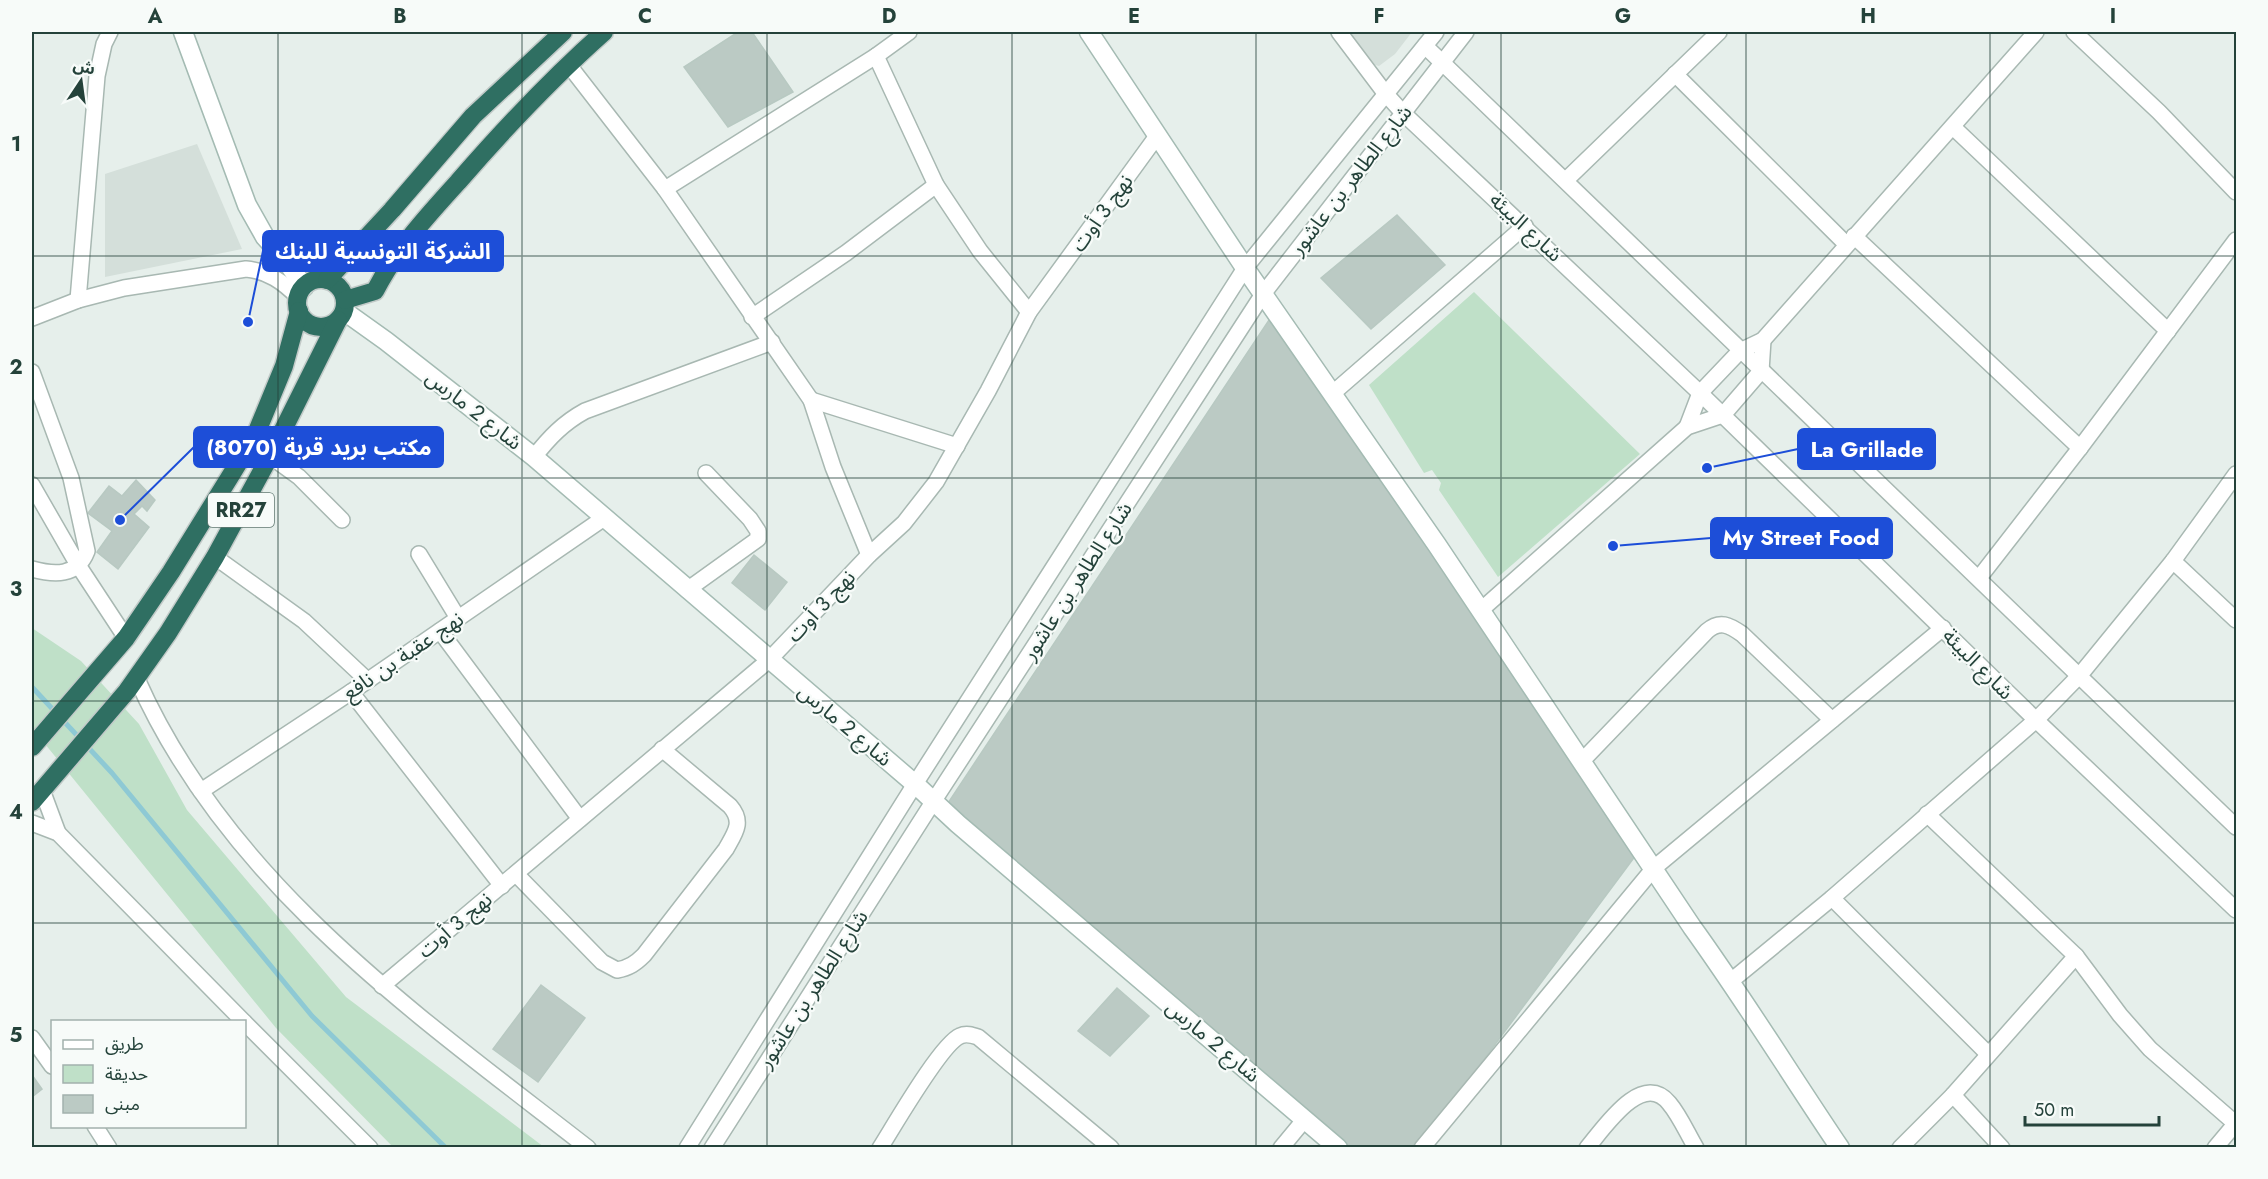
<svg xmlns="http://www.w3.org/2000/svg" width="2268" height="1179" viewBox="0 0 2268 1179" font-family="Jost,'Noto Sans Arabic',sans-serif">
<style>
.built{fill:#d4dfda}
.green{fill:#bfe0c8}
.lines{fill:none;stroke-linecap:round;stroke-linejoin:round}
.stream{stroke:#8ec9d4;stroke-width:5}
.building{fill:#bbcac4;stroke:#b8c9c2;stroke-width:1.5}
.street-casing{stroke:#a8b8b2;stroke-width:18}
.secondary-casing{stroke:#a4bbb3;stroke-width:21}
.highway-casing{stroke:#c2cac8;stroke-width:21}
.street{stroke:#fff;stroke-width:15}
.secondary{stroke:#fff;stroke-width:18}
.highway{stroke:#2f6f62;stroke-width:18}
.grid{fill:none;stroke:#24423a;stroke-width:1.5;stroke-opacity:0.55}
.labels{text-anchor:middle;stroke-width:4.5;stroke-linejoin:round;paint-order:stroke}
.shield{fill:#f7fbf9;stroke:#637a73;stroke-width:1.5}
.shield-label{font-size:20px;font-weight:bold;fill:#24423a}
.street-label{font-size:21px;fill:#24423a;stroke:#f7fbf9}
.leader{fill:none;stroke:#1d4ed8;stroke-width:2}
.callout-dot{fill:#1d4ed8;stroke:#f7fbf9;stroke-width:2}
.callout{fill:#1d4ed8;stroke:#1d4ed8;stroke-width:2}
.callout-label{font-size:22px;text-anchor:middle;font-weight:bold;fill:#fff}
.neatline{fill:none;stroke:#24423a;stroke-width:2}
.grid-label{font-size:20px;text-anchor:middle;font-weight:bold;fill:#24423a}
</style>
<rect width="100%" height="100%" fill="#e6efeb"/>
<g class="built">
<path d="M 1342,32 L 1412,32 L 1395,54 L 1379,66 L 1365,62 Z"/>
<path d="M 197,144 L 242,249 L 105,277 L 105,174 Z"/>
</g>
<g class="green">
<path d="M 1474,292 L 1640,454 L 1498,577 L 1439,490 L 1441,483 L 1432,470 L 1424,473 L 1369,385 Z"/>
<path d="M 32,628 L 81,661 L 139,724 L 187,810 L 346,997 L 544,1147 L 393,1147 L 276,1028 L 32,728 Z"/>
</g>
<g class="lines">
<path class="stream" d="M 32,687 L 112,773 L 312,1016 L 446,1148"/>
</g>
<g class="building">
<path d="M 738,32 L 752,32 L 793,92 L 728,127 L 684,67 Z"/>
<path d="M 1397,215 L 1445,265 L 1371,329 L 1321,278 Z"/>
<path d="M 1271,317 L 1636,855 L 1418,1148 L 1339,1148 L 944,809 Z"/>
<path d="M 136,480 L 155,500 L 147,511 L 142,506 L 134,514 L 149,527 L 118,569 L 97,552 L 112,531 L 88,513 L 109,486 L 122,496 Z"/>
<path d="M 754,555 L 787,582 L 765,610 L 732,583 Z"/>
<path d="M 541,985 L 585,1018 L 538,1082 L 493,1049 Z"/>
<path d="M 1117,988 L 1149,1016 L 1110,1056 L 1078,1031 Z"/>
<path d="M 32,1075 L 42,1089 L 32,1097 Z"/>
</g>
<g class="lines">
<g class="street-casing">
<g id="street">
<path d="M 1339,32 L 1385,93 L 1403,113 L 1700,393 L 2036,720 L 2236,910"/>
<path d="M 2074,32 L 2159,112 L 2236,192"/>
<path d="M 1425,46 L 2236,827"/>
<path d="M 876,56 L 936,185 L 980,251 L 1029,312"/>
<path d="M 568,64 L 665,189 L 811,400 L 833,467 L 869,555"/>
<path d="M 1675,74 L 1846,244"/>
<path d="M 1953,127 L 2168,331"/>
<path d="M 1566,180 L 1719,32"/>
<path d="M 665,189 L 876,56 L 909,32"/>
<path d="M 1854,236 L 2080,448"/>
<path d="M 78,300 L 97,76 L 104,44 L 110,32"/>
<path d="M 752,317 L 846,253 L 936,185"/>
<path d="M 32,318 L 78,300 L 124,288 L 246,269 C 268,271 283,282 298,297"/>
<path d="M 32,372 L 71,478 L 87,551 C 77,577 54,575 32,569"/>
<path d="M 1333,393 L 1525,226"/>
<path d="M 811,400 L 957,446"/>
<path d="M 1687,427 L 1700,393 L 1740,351 L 1763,340 L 2036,32"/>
<path d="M 270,456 L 299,477 L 342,520"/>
<path d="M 534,457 C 549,438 563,423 585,411 L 772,342"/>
<path d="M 32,485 L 78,565 L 126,638"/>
<path d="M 419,554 L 458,618"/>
<path d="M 215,557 L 304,621 L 367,680"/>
<path d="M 2173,561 L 2236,620"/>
<path d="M 1979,578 L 2080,448 L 2236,240"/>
<path d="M 687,590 L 758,539 L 758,531 L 750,519 L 706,473"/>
<path d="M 1481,610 L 1687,427 L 1723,415 L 1761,371 L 1763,340"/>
<path d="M 440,631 L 580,819"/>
<path d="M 137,679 C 228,884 416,1014 588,1148"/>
<path d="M 351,692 L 502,886"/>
<path d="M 1582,761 L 1707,631 C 1720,620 1729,625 1742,634 L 1832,720"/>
<path d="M 42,790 L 58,833"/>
<path d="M 201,791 L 351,692 L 604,518"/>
<path d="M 32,823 L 58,833 L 244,1022"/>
<path d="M 516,874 L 602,962 L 617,970 C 629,968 636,963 644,955 L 726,849 C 735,833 744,822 730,806 L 662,749"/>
<path d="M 1832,898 L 1988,1054"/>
<path d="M 2076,956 L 2120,1015 L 2150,1049 L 2236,1124"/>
<path d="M 1731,981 L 1832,898 L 2036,720 L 2080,675 L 2173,561 L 2236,474"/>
<path d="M 382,986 L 769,660 L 869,555 L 904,523 L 936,482 L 988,391 L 1029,312 L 1157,136"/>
<path d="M 244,1022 L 370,1148"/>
<path d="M 32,1038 L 52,1066"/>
<path d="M 1953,1095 L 2002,1148"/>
<path d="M 95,1126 L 109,1148"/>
<path d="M 687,1148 L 915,784 L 1245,268 L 1436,32"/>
<path d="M 712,1148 L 933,802 L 1263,294 L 1466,32"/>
<path d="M 880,1148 C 894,1126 941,1044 960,1036 C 966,1033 972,1035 978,1037 L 1111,1148"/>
<path d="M 1281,1148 L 1305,1119"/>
<path d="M 1422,1148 L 1654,868 L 1943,628"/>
<path d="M 1587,1148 C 1604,1128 1642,1070 1669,1103 C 1680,1116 1687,1133 1696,1148"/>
<path d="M 1900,1148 L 1953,1095 L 2076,956 L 1927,814"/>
<path d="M 2215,1148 L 2236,1123"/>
</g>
</g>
<g class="secondary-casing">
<g id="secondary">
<path d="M 183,32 L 247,205 L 265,237 L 285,259 L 304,287"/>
<path d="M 1089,32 L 1245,268 L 1437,545 L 1692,927 C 1744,999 1790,1074 1840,1148"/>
<path d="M 344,311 L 386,341 L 534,457 L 915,784 L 958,824 L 1338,1148"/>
</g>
</g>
<g class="highway-casing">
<g id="highway">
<circle cx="321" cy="303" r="24"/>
<path d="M 327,280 L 392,210 L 473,116 L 563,32"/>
<path d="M 345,300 L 375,291 C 396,250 427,216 458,182 C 504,129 551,79 604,32"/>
<path d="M 32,747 L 126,638 L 171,572 L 231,475 L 256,434 L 284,366 L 299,311"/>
<path d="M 32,802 L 127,691 L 168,633 L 215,557 L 270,456 L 338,320"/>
</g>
</g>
<use href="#street" class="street"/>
<use href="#secondary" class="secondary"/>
<use href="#highway" class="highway"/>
</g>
<path class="grid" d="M 278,32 L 278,1148M 522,32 L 522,1148M 767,32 L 767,1148M 1012,32 L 1012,1148M 1256,32 L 1256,1148M 1501,32 L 1501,1148M 1746,32 L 1746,1148M 1990,32 L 1990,1148M 32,256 L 2236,256M 32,478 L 2236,478M 32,701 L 2236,701M 32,923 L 2236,923"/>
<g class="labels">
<rect class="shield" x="208" y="493" width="66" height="34" rx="4.5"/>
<g class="shield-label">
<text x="241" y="517">RR27</text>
</g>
<g class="street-label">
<text transform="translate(1351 180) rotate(-52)" y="7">شارع الطاهر بن عاشور</text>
<text transform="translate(1102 213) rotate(-54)" y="7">نهج 3 أوت</text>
<text transform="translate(1526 227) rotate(43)" y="7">شارع البيئة</text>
<text transform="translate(474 410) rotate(38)" y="7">شارع 2 مارس</text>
<text transform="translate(1077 581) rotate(-57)" y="7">شارع الطاهر بن عاشور</text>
<text transform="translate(821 606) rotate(-47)" y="7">نهج 3 أوت</text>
<text transform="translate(403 656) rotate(-34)" y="7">نهج عقبة بن نافع</text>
<text transform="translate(1978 664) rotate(45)" y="7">شارع البيئة</text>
<text transform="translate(845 725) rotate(40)" y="7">شارع 2 مارس</text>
<text transform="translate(455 925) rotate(-40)" y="7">نهج 3 أوت</text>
<text transform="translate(813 989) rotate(-57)" y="7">شارع الطاهر بن عاشور</text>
<text transform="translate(1213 1041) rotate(40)" y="7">شارع 2 مارس</text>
</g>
</g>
<path class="leader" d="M248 322L263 251M120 520L194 447M1707 468L1798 449M1613 546L1711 538"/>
<g class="callout-dot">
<circle cx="248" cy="322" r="6"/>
<circle cx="120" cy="520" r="6"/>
<circle cx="1707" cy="468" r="6"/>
<circle cx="1613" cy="546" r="6"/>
</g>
<g class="callout">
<rect x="263" y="231" width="240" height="40" rx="6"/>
<rect x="194" y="427" width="249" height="40" rx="6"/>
<rect x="1798" y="429" width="137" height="40" rx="6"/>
<rect x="1711" y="518" width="181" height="40" rx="6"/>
</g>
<g class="callout-label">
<text x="383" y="259">الشركة التونسية للبنك</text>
<text x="319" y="455">مكتب بريد قربة (8070)</text>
<text x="1867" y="457">La Grillade</text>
<text x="1801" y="545">My Street Food</text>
</g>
<rect width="2268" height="1179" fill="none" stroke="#f7fbf9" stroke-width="66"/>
<rect x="51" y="1020" width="195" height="108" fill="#f7fbf9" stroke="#a3b1ad" stroke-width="1.5"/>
<rect x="63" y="1040" width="30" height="9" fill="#ffffff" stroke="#a3b1ad" stroke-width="1.5"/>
<text x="105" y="1050" font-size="18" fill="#24423a">طريق</text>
<rect x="63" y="1065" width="30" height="18" fill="#bfe0c8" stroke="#a3b1ad" stroke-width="1.5"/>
<text x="105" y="1080" font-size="18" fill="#24423a">حديقة</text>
<rect x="63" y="1095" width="30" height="18" fill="#bbcac4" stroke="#a3b1ad" stroke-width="1.5"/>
<text x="105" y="1110" font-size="18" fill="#24423a">مبنى</text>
<g transform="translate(81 81) rotate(13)" stroke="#f7fbf9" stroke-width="4.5" paint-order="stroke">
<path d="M0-4.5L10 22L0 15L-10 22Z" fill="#24423a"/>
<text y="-9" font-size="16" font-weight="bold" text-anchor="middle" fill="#24423a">ش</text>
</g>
<path d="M2025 1116v9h134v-9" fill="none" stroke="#24423a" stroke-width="3"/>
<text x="2034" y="1116" font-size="18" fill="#24423a" stroke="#f7fbf9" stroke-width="4.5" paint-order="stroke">50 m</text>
<rect x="33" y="33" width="2202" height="1113" class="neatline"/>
<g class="grid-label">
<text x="155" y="23">A</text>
<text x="400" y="23">B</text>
<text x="645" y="23">C</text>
<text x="889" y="23">D</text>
<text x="1134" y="23">E</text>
<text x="1379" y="23">F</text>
<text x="1623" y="23">G</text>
<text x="1868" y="23">H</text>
<text x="2113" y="23">I</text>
<text x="16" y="151">1</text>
<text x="16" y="374">2</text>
<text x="16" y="596">3</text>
<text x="16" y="819">4</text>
<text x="16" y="1042">5</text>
</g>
</svg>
